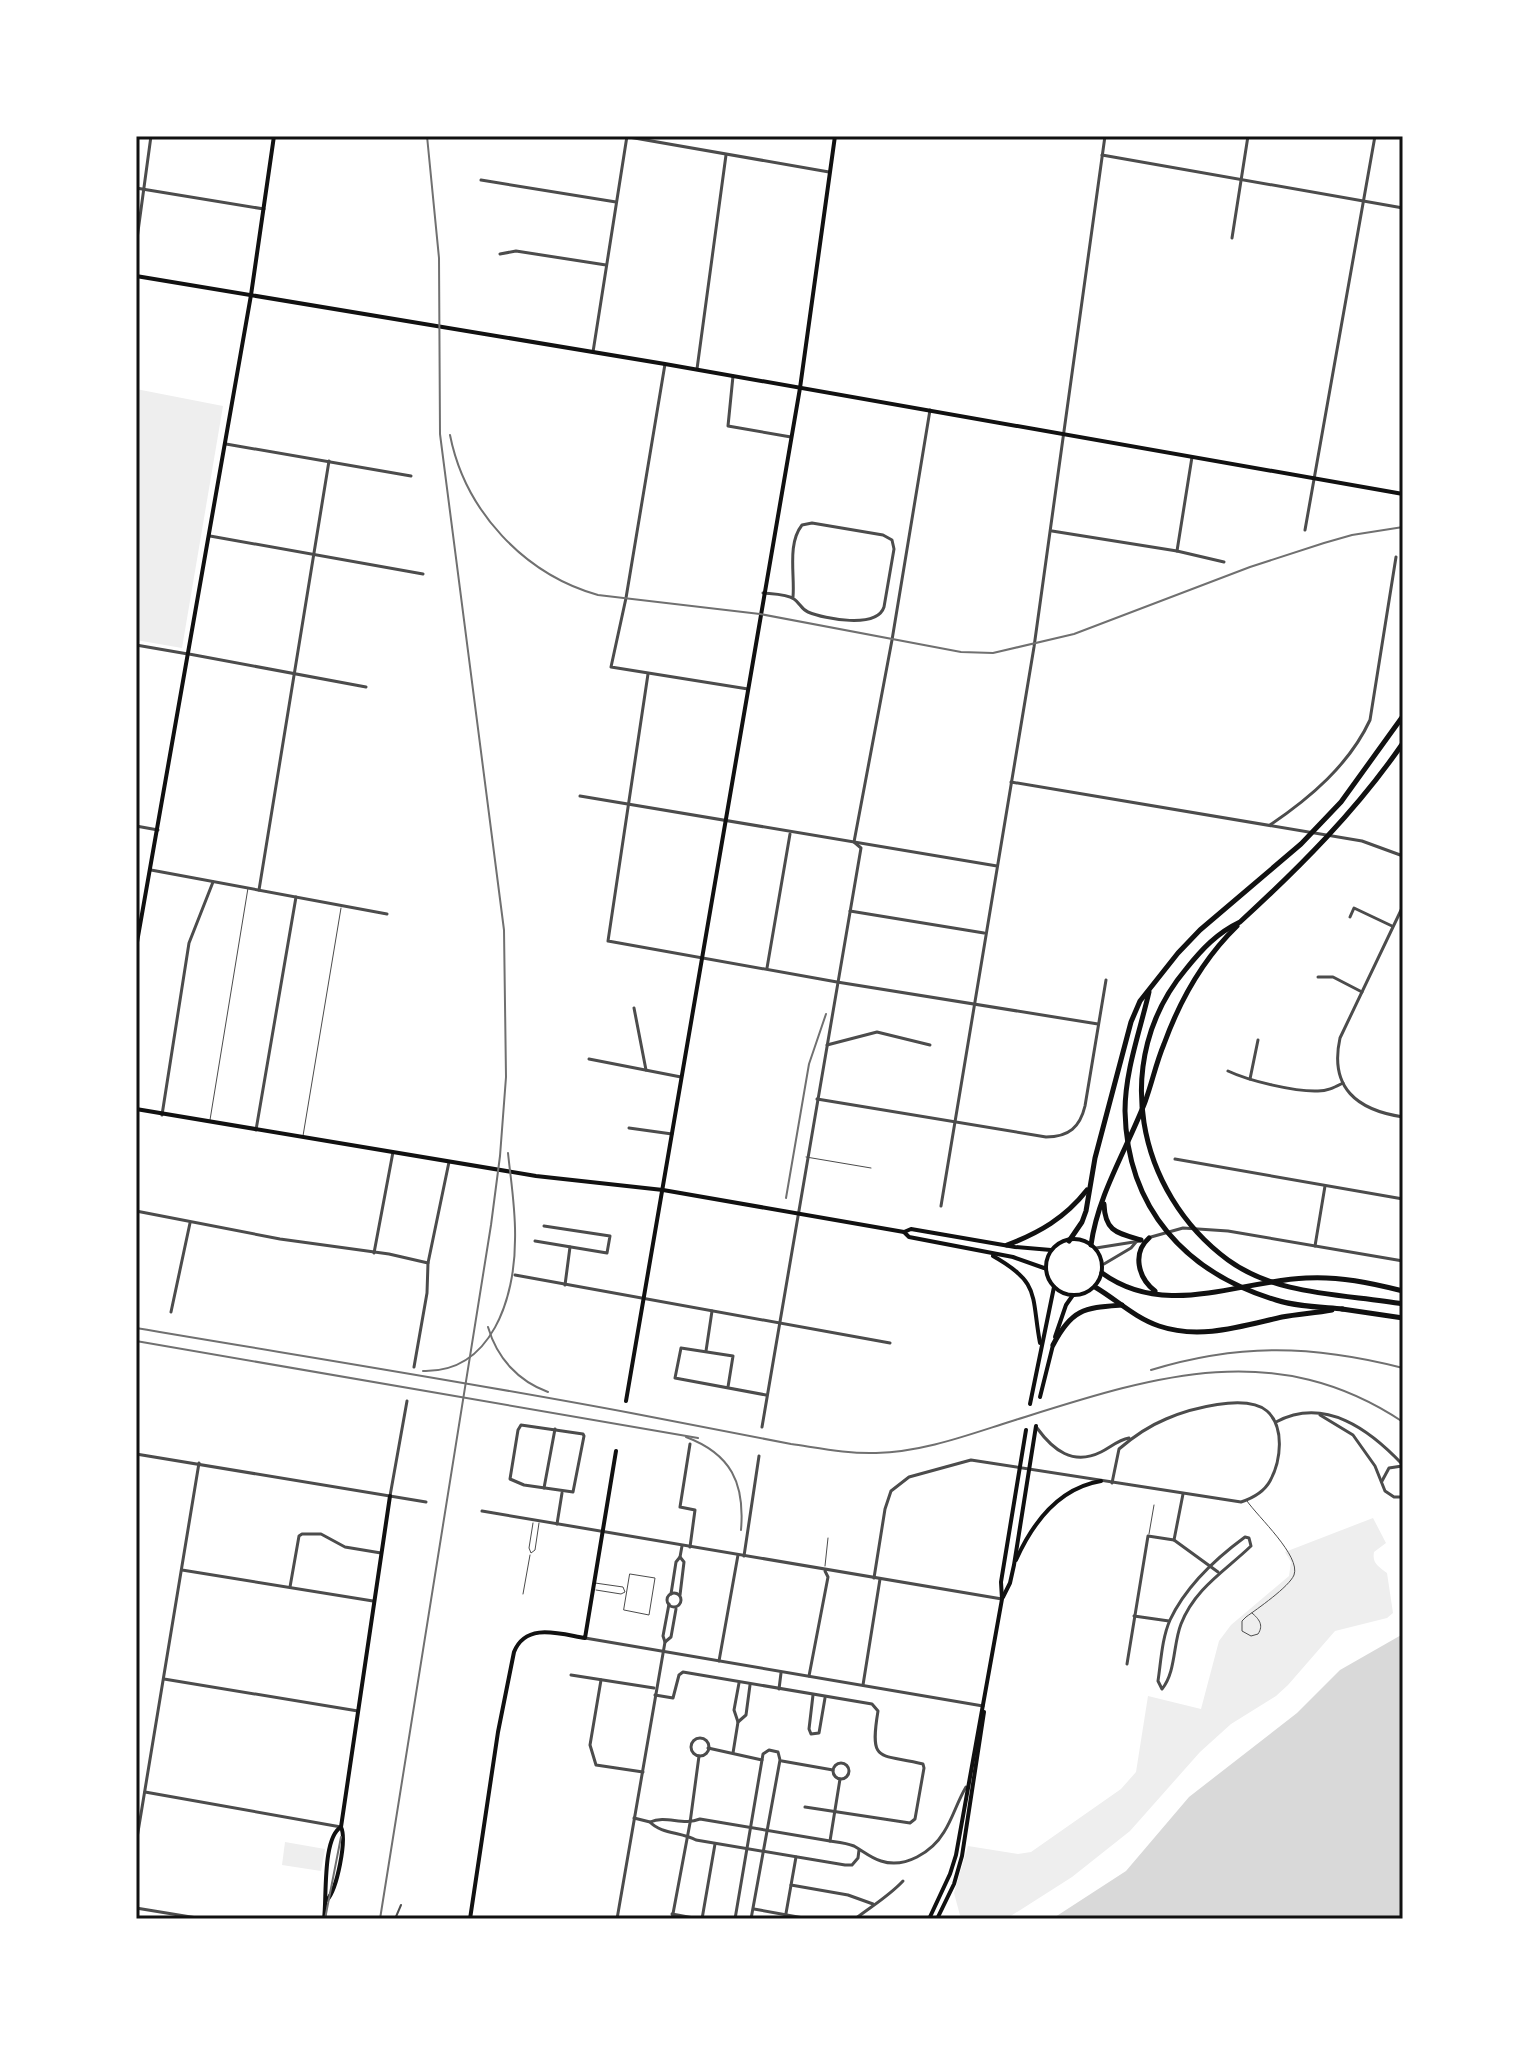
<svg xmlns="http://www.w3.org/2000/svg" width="1539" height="2055" viewBox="0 0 1539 2055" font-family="Commissioner,sans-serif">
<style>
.green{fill:#eee}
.water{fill:#d9d9d9}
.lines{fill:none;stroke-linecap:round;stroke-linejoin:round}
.service{stroke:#4c4c4c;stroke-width:1}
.pedestrian{stroke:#4c4c4c;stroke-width:2}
.minor{stroke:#4c4c4c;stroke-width:3}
.tertiary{stroke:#4c4c4c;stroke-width:3}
.secondary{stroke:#111;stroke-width:4}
.primary{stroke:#111;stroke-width:4}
.motorway{stroke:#111;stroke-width:5}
.tram{stroke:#707070;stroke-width:2}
.rail{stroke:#707070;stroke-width:2}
.neatline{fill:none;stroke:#111;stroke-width:3}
</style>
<rect width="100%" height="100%" fill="#fff"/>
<g class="green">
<path d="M 136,389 L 223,406 L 182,648 L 136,640 Z"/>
<path d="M 1373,1518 L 1386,1543 L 1374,1552 C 1372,1563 1378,1566 1387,1573 L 1393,1613 L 1387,1618 L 1335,1631 L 1288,1685 L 1276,1696 L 1231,1724 L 1200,1752 L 1130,1831 L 1072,1877 L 1006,1919 L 961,1919 L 954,1893 L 968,1846 L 1018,1854 L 1031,1852 L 1121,1789 L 1136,1772 L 1148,1696 L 1201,1709 L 1219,1641 L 1231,1625 L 1289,1576 L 1291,1562 L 1285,1552 Z"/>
<path d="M 285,1842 L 325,1849 L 321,1871 L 282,1865 Z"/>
</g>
<path class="water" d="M 1403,1634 L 1403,1919 L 1052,1919 L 1126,1871 L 1189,1797 L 1297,1713 L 1340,1670 Z"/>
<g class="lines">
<g class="service">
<path d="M 210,1120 L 248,888"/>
<path d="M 303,1136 L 341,908"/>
<path d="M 806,1157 L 871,1168"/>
<path d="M 1247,1501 C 1258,1517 1301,1556 1294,1575 C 1289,1587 1257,1609 1246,1617 L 1242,1621 L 1242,1631 L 1251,1636 L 1258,1634 C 1264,1625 1259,1619 1252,1613"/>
<path d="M 533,1523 L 529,1548 L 531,1553 L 535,1550 L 539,1523"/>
<path d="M 1149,1534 L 1154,1505"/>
<path d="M 825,1566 L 828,1538"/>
<path d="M 630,1574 L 655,1578 L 649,1615 L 624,1610 Z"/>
<path d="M 595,1583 L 623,1587 L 625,1592 L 621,1594 L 596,1590"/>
<path d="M 523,1594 L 530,1555"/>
</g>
<path class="pedestrian" d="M 395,1919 L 401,1905"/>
<g class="minor">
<path d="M 623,136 L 829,172"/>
<path d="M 1102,155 L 1403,208"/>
<path d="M 481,180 L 616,202"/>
<path d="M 136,188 L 264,209"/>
<path d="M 1232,238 L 1248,136"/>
<path d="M 136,246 L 151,136"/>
<path d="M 500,254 L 516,251 L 606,265"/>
<path d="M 593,352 L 627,136"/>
<path d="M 665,364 L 626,598 L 611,667 L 748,689"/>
<path d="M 697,369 L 726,155"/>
<path d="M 733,376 L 728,426 L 791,437"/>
<path d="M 226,444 L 411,476"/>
<path d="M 1305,530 L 1375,136"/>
<path d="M 1052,531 L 1177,551 L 1224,562"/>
<path d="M 210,536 L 423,574"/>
<path d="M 1177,551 L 1192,457"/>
<path d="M 763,593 C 772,594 787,594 794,599 C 800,603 801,609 808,612 C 825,619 877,629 884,607 L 894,549 L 892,540 L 883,535 L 812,523 L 802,525 C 787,544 795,575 793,597"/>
<path d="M 189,654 L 366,687"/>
<path d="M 648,674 L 608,941 L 837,982 L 1098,1024"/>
<path d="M 1011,782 L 1362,841 L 1403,856"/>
<path d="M 580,796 L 997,866"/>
<path d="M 1270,825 C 1310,798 1349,765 1370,720 L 1396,557"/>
<path d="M 136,826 L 158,830"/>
<path d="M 151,870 L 387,914"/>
<path d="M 259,890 L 329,461"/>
<path d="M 1403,906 L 1340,1038 C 1329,1088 1357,1110 1403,1117"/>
<path d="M 850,911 L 984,933"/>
<path d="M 1350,917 L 1354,908 L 1392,926"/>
<path d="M 767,968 L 790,834"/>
<path d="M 1318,977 L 1333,977 L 1362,992"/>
<path d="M 634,1008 L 646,1070"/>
<path d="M 827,1045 L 877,1032 L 930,1045"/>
<path d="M 589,1059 L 681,1077"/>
<path d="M 1228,1071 C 1249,1081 1296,1092 1318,1091 C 1328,1091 1335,1087 1343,1083"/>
<path d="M 1250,1079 L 1258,1040"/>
<path d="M 817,1099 L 1046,1137 C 1069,1137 1080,1127 1085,1106 L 1106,980"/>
<path d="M 162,1115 L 189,943 L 213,882"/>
<path d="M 629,1128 L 672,1134"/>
<path d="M 256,1130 L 296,897"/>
<path d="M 1175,1159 L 1403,1199"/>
<path d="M 941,1206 L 1034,647 L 1105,136"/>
<path d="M 136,1211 L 280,1239 L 389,1254 L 428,1263"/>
<path d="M 1151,1237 L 1183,1228 L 1228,1231 L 1403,1261"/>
<path d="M 535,1241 L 607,1253 L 610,1236 L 544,1226"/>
<path d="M 1315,1246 L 1325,1186"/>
<path d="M 1096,1248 L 1140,1241"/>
<path d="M 374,1253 L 393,1152"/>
<path d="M 1104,1264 L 1131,1248 L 1136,1242"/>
<path d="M 515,1275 L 890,1343"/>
<path d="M 565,1285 L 570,1247"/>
<path d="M 171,1312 L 190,1223"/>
<path d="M 706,1351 L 712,1311"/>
<path d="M 728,1387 L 733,1356 L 681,1348 L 675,1378 L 766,1395"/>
<path d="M 1320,1415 L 1353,1435 L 1375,1466 L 1385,1491 L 1394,1497 L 1403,1497"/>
<path d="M 1276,1422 C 1325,1396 1370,1430 1403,1465"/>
<path d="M 521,1425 L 583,1434 L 584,1436 L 573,1492 L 524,1485 L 510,1479 L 518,1430 Z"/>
<path d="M 762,1427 L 861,848 L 854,842 L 892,640 L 930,410"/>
<path d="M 1037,1428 C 1053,1450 1073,1466 1101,1452 C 1111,1447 1118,1440 1129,1438"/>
<path d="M 136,1454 L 426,1502"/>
<path d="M 1382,1481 L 1389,1468 L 1402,1466"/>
<path d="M 544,1488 L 555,1429"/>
<path d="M 482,1511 L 1002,1599"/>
<path d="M 557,1524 L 562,1493"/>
<path d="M 1245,1537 L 1249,1538 L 1251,1546 C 1225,1571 1195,1588 1181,1624 C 1173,1644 1176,1672 1162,1689 L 1158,1681 C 1161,1661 1162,1638 1170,1620 C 1186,1586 1215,1559 1245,1537 Z"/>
<path d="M 1174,1540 L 1183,1494"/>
<path d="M 690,1547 L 695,1510 L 680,1507 L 690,1444"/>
<path d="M 744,1556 L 759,1456"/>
<path d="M 182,1570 L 373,1601"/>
<path d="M 874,1578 L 885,1509 L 891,1491 L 909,1477 L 971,1460 L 1241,1502 C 1253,1498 1264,1492 1270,1481 C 1281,1461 1285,1427 1267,1411 C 1246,1393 1189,1409 1166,1419 C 1149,1426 1133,1437 1119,1449 L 1112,1483"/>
<path d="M 290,1587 L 299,1536 L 302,1534 L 321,1534 L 345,1547 L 381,1553"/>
<circle cx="674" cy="1600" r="7"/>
<path d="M 671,1594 L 676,1562 L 680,1557 L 682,1546"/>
<path d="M 680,1595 L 684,1562 L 680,1557"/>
<path d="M 1134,1616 L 1169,1621"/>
<path d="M 585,1638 L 983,1706"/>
<path d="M 665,1642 L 671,1637 L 676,1609"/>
<path d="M 719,1661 L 738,1555"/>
<path d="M 1127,1664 L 1148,1536 L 1174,1540 L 1218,1572"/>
<path d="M 571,1675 L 654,1688"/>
<path d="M 809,1676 L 828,1577 L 825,1571"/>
<path d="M 164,1679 L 358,1711"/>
<path d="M 601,1680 L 590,1745 L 596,1765 L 643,1772"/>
<path d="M 863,1685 L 880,1579"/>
<path d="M 779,1689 L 781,1673"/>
<path d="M 655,1695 L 673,1698 L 679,1675 L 683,1672 L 872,1704 L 878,1711 C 869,1765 880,1753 923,1764 L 924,1768 L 915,1819 L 910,1823 L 805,1807"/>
<path d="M 813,1695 L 809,1729 L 811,1734 L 819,1733 L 825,1698"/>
<path d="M 738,1722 L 734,1710 L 739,1683"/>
<circle cx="700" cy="1747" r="9"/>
<path d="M 708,1748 L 762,1760"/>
<path d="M 733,1753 L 738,1722 L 746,1715 L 750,1685"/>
<path d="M 782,1761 L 833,1770"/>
<circle cx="841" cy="1771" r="8"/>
<path d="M 145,1792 L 341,1827"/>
<path d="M 634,1818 L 650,1822"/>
<path d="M 830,1841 L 840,1779"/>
<path d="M 136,1844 L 199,1463"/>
<path d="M 859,1850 L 858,1858 L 852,1865 L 845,1865 L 696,1840 C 682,1832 661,1834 650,1822 C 666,1815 683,1826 700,1819 L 830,1841 C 837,1842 847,1843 854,1846 C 863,1851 871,1858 881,1861 C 905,1869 932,1852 944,1832 C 953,1818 957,1802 966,1787"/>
<path d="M 791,1885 L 848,1895 L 873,1904"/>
<path d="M 754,1909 L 809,1919"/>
<path d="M 672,1914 L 699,1919"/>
<path d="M 617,1919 L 665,1642 L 663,1636 L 669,1604"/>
<path d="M 672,1919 L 690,1823 L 699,1756"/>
<path d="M 702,1919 L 715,1844"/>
<path d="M 735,1919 L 762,1760 L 763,1754 L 769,1750 L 778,1752 L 780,1760 L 751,1919"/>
<path d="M 785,1919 L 796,1857"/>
<path d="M 855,1919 C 872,1906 889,1896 903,1881"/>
</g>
<g class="tertiary">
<path d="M 136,645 L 188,654"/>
<path d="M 414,1367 L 427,1293 L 428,1263 L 449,1162"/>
<path d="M 390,1496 L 407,1401"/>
<path d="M 136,1908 L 203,1919"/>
</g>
<g class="secondary">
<path d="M 136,276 L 665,364 L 1403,494"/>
<path d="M 626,1401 L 800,388 L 835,136"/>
<path d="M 327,1900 C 337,1889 347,1840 341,1827 L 390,1496"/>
<path d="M 324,1919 C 327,1899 322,1838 341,1827"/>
<path d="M 470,1919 L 498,1732 L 514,1652 C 526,1622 560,1634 585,1638 L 616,1451"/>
</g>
<g class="primary">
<path d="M 136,948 L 251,295 L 274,136"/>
<path d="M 136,1109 L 536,1176 L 663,1190 L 904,1232 L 909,1237 L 1013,1257 L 1044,1268"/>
<path d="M 904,1232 L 911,1229 L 1015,1247 L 1051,1250"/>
<circle cx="1074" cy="1267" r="28"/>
<path d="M 993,1256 C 1041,1283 1031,1295 1040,1343"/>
<path d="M 1055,1337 L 1066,1305 L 1073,1295"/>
<path d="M 1040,1397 L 1053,1345"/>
<path d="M 1030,1404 L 1054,1287"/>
<path d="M 1016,1560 C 1033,1522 1059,1488 1101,1481"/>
<path d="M 1003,1597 L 1010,1583 L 1014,1565 L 1036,1426"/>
<path d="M 929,1919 L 950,1874 L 956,1855 L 1002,1599 L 1001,1582 L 1026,1430"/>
<path d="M 937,1919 L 954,1884 L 962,1856 L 984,1712"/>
</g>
<g class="motorway">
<path d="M 1403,743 C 1357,810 1300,867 1240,922 C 1217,933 1202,949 1186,969 C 1110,1059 1136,1192 1228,1260 C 1277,1296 1345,1294 1403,1304"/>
<path d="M 1149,992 C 1140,1031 1125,1071 1125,1111 C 1127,1209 1186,1273 1276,1300 C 1298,1307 1321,1307 1343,1309"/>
<path d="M 1104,1204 C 1105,1232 1117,1233 1141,1240"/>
<path d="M 1149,1238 C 1132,1253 1138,1278 1155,1291"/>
<path d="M 1069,1241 L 1082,1222 L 1086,1211 L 1095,1158 L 1131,1022 L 1140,1001 L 1178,953 L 1200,930 L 1301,844 L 1341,802 L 1403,716"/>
<path d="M 1007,1245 C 1039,1233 1065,1218 1087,1190"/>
<path d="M 1091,1245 C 1098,1194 1127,1149 1145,1102 C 1152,1083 1156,1063 1164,1044 C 1180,1000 1203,959 1237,926"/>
<path d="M 1102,1273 C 1165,1319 1238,1281 1306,1278 C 1339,1276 1371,1283 1403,1291"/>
<path d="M 1095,1287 C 1117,1300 1135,1318 1159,1326 C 1200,1340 1242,1326 1282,1317 C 1299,1314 1315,1313 1332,1310"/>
<path d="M 1342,1309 L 1403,1318"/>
<path d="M 1053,1345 C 1072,1308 1085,1308 1122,1305"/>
</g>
<path class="tram" d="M 325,1919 L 341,1837"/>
<g class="rail">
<path d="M 450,435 C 465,511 524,574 598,595 L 760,614 L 961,652 L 993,653 L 1074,634 L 1250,567 L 1324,543 L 1352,535 L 1403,527"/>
<path d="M 786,1198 L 809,1064 L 826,1014"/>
<path d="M 488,1327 C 497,1358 518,1381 548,1392"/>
<path d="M 136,1328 C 301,1356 467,1382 631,1413 C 685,1423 738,1434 791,1444 C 819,1448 848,1454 876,1453 C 922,1452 965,1436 1009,1422 C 1146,1379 1271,1334 1403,1422"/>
<path d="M 136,1341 L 698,1438"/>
<path d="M 1151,1370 C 1240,1343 1313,1345 1403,1368"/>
<path d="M 423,1371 C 492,1373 515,1297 515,1240 C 516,1211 511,1182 508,1153"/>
<path d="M 686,1437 C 731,1454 745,1483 741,1530"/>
<path d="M 380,1919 L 491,1225 L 500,1156 L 506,1077 L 504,930 L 440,434 L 439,258 L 427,136"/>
</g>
</g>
<rect width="1539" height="2055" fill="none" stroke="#ffffff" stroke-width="276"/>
<rect x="138" y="138" width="1263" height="1779" class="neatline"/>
</svg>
